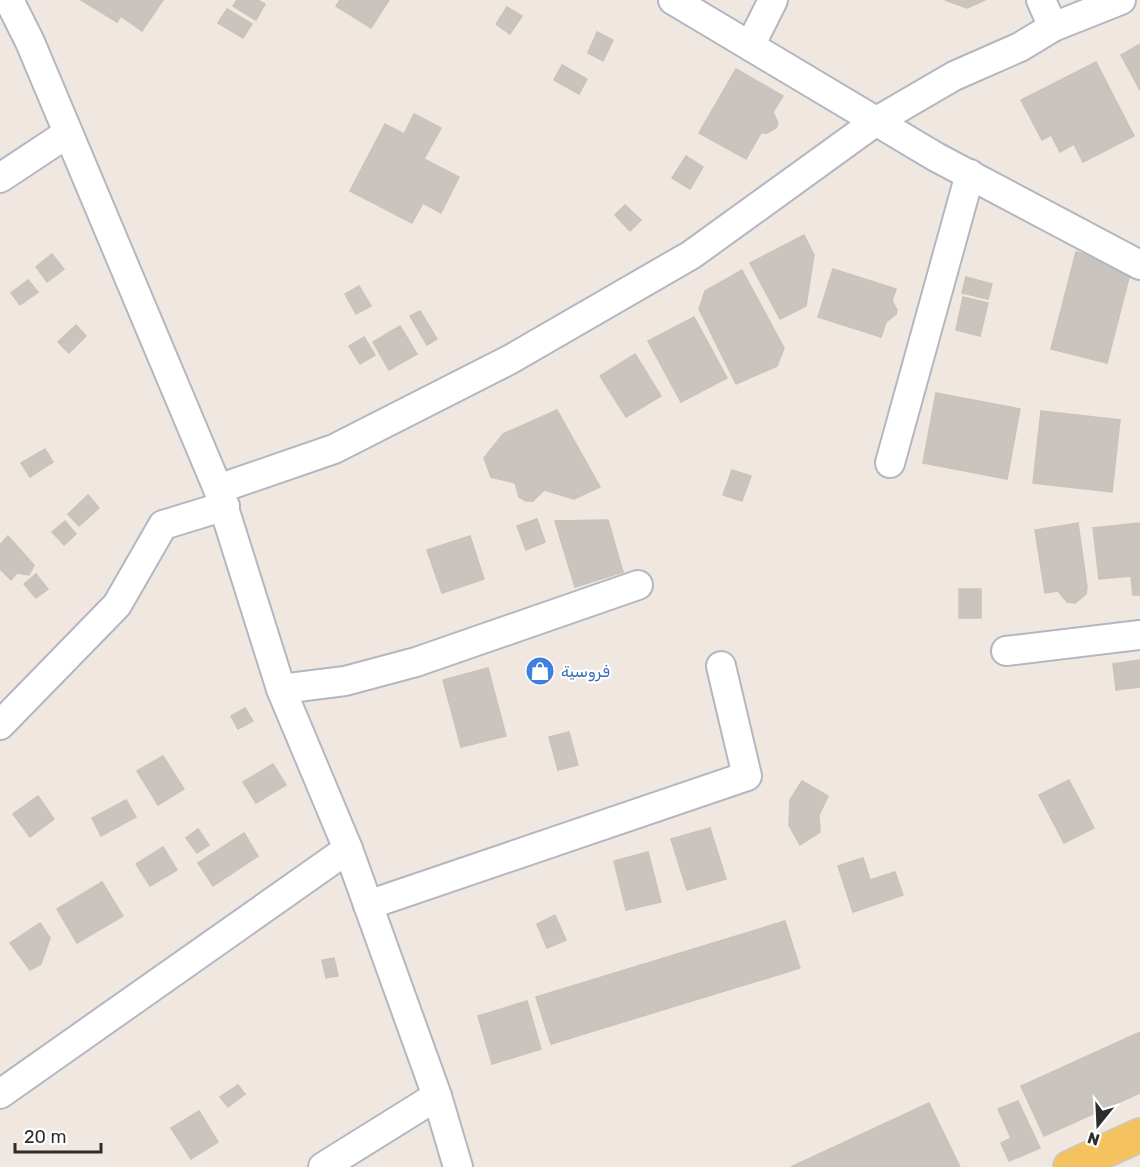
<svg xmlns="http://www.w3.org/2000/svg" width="1140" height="1167" viewBox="0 0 1140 1167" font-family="Rubik,Vazirmatn,sans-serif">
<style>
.building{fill:#cac4bf;stroke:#cac3b9;stroke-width:1.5}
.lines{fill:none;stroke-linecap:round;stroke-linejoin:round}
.minor-casing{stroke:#b3b7c1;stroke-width:32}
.major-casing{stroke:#c8c8c8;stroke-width:36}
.minor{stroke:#fff;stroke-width:28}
.major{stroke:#f4c360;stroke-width:33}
.labels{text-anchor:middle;stroke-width:4.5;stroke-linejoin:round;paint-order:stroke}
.shop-label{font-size:16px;fill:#366cbe;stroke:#fff;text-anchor:start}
</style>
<rect width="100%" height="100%" fill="#efe7e0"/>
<g class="building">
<path d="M 81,0 L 131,0 L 117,22 Z"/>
<path d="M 133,0 L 163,0 L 142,31 L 121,16 Z"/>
<path d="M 237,0 L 257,0 L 265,4 L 256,20 L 233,6 Z"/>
<path d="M 340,0 L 389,0 L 371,28 L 336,6 Z"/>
<path d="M 945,0 L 985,0 L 967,8 Z"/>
<path d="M 507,7 L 522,16 L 510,34 L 496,24 Z"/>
<path d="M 227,9 L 252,24 L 243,38 L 218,23 Z"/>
<path d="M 597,32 L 613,40 L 603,61 L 588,53 Z"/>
<path d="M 1140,44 L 1140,90 L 1121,55 Z"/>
<path d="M 1096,62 L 1134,136 L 1083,162 L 1074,144 L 1060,152 L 1051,135 L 1042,140 L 1021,100 Z"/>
<path d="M 562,65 L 587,79 L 579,94 L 554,80 Z"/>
<path d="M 736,69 L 783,96 L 773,112 L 778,123 L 776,128 L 767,133 L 761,133 L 746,159 L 699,133 Z"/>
<path d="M 414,114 L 441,128 L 424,159 L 459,177 L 441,213 L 423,203 L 412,223 L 350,191 L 385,124 L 404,134 Z"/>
<path d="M 686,156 L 703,167 L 690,189 L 672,178 Z"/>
<path d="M 625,205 L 641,220 L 630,231 L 615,215 Z"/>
<path d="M 804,235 L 814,255 L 806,306 L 780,319 L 750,263 Z"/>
<path d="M 1076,252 L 1132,266 L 1107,363 L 1051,349 Z"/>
<path d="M 52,254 L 64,269 L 47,282 L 36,267 Z"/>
<path d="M 833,269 L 896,289 L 892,301 L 897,310 L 896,314 L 886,322 L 881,337 L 818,317 Z"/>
<path d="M 742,270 L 784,348 L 777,366 L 736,384 L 699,309 L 705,291 Z"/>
<path d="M 966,277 L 992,284 L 988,299 L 962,293 Z"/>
<path d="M 28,280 L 38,292 L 20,305 L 11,293 Z"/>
<path d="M 359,286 L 371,306 L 356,314 L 345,294 Z"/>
<path d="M 963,297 L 988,303 L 980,336 L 956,330 Z"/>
<path d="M 420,311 L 437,339 L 427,345 L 410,316 Z"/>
<path d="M 694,317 L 727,378 L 681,402 L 648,341 Z"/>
<path d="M 76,325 L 86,336 L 69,353 L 58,342 Z"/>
<path d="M 400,326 L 417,354 L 389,370 L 373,342 Z"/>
<path d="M 364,337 L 375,355 L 360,364 L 349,346 Z"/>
<path d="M 635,354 L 661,396 L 626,417 L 600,376 Z"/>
<path d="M 936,393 L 1020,409 L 1007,479 L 923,463 Z"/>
<path d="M 557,410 L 600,487 L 574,499 L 544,490 L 533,501 L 526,501 L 519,497 L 515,483 L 491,477 L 484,458 L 503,434 Z"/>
<path d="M 1041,411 L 1120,420 L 1112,492 L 1033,483 Z"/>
<path d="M 45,449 L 53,462 L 30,477 L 21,463 Z"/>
<path d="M 732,470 L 751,476 L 742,501 L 723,495 Z"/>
<path d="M 88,495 L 99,508 L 79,526 L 68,514 Z"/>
<path d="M 537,519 L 545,542 L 526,550 L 517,526 Z"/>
<path d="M 608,520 L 623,572 L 575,587 L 555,521 Z"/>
<path d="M 65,521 L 76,534 L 64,545 L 52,532 Z"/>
<path d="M 1078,523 L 1087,587 L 1086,594 L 1075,603 L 1067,602 L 1058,591 L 1045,593 L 1035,530 Z"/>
<path d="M 1140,523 L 1140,595 L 1133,595 L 1131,576 L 1099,579 L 1093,528 Z"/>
<path d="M 8,536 L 34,565 L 29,575 L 17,573 L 11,580 L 0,569 L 0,545 Z"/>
<path d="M 470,536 L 484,579 L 442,593 L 427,550 Z"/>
<path d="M 36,574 L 48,589 L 36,598 L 24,584 Z"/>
<rect x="959" y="589" width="22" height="29"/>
<path d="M 1140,660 L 1140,687 L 1116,690 L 1113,664 Z"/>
<path d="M 488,668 L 506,736 L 461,747 L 443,680 Z"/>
<path d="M 245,708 L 253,721 L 238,729 L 231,716 Z"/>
<path d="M 569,732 L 578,765 L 558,770 L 549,737 Z"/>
<path d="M 163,756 L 184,789 L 158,805 L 137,771 Z"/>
<path d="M 273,764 L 286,785 L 256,803 L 243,782 Z"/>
<path d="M 1069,780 L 1094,828 L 1064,843 L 1039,795 Z"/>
<path d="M 802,781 L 828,796 L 819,815 L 820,832 L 800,845 L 789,825 L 790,800 Z"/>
<path d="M 38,796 L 54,819 L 30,837 L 13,814 Z"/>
<path d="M 126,800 L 136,817 L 101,836 L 92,818 Z"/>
<path d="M 710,828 L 726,879 L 687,890 L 671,839 Z"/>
<path d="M 198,829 L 209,845 L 197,853 L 186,838 Z"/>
<path d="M 244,833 L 258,856 L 213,886 L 198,863 Z"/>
<path d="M 163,847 L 177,870 L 150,886 L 136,864 Z"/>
<path d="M 648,852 L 661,902 L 626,910 L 614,861 Z"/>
<path d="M 863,858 L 870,880 L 895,872 L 903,895 L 853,912 L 838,866 Z"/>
<path d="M 102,882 L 123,916 L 77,943 L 57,909 Z"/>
<path d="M 555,915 L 566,940 L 547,948 L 537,924 Z"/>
<path d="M 785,921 L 800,968 L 551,1044 L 536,997 Z"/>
<path d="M 40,923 L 50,938 L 41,964 L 30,970 L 10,943 Z"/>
<path d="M 334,958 L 338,976 L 326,978 L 322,960 Z"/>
<path d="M 527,1001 L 541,1049 L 492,1064 L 478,1016 Z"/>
<path d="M 1140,1032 L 1140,1093 L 1044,1136 L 1021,1086 Z"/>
<path d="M 238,1085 L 245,1094 L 228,1107 L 220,1097 Z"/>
<path d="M 1018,1101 L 1040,1148 L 1009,1161 L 1001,1143 L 1011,1138 L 998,1109 Z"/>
<path d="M 929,1103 L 960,1167 L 791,1167 Z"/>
<path d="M 199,1111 L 218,1142 L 191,1159 L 171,1128 Z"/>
</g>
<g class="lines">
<g class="minor-casing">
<g id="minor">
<path d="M 9,0 L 30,42 L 218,489 L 281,689 L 348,849 L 437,1096 L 458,1167"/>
<path d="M 673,0 L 936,157 L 1140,265"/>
<path d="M 1041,0 L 1053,27"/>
<path d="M 751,44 L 773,0"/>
<path d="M 0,178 L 68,133"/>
<path d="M 890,463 L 970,174"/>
<path d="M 218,489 L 334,449 L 511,359 L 691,255 L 875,122 L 954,76 L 1020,47 L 1053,27 L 1121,0"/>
<path d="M 1006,651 L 1140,635"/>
<path d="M 281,689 L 345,681 L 416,662 L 638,585"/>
<path d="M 0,725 L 117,605 L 163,525 L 225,506"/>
<path d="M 368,905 L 747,776 L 721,666"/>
<path d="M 0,1094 L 348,849"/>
<path d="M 323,1167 L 437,1096"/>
</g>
</g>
<g class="major-casing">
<path id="major" d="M 1070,1167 L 1140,1135"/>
</g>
<use href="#minor" class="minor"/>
<use href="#major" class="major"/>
</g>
<defs>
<g id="shop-disc" transform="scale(1.5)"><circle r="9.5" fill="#3f7fe0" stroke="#fff"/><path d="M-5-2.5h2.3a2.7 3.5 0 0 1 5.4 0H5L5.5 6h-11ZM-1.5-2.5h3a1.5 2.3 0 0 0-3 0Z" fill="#fff"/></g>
</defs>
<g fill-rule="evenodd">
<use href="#shop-disc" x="540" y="671"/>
</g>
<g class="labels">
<g class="shop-label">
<text x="561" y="677">فروسية</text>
</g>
</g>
<g transform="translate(1098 1125) rotate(198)" stroke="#ffffff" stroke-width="4.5" paint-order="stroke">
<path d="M0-4.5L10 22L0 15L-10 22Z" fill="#2d2d2d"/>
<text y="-9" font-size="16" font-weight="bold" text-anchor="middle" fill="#2d2d2d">N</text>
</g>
<path d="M15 1143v9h86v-9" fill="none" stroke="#2d2d2d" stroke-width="3"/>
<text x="24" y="1143" font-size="18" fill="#2d2d2d" stroke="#ffffff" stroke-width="4.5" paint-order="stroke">20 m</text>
</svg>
